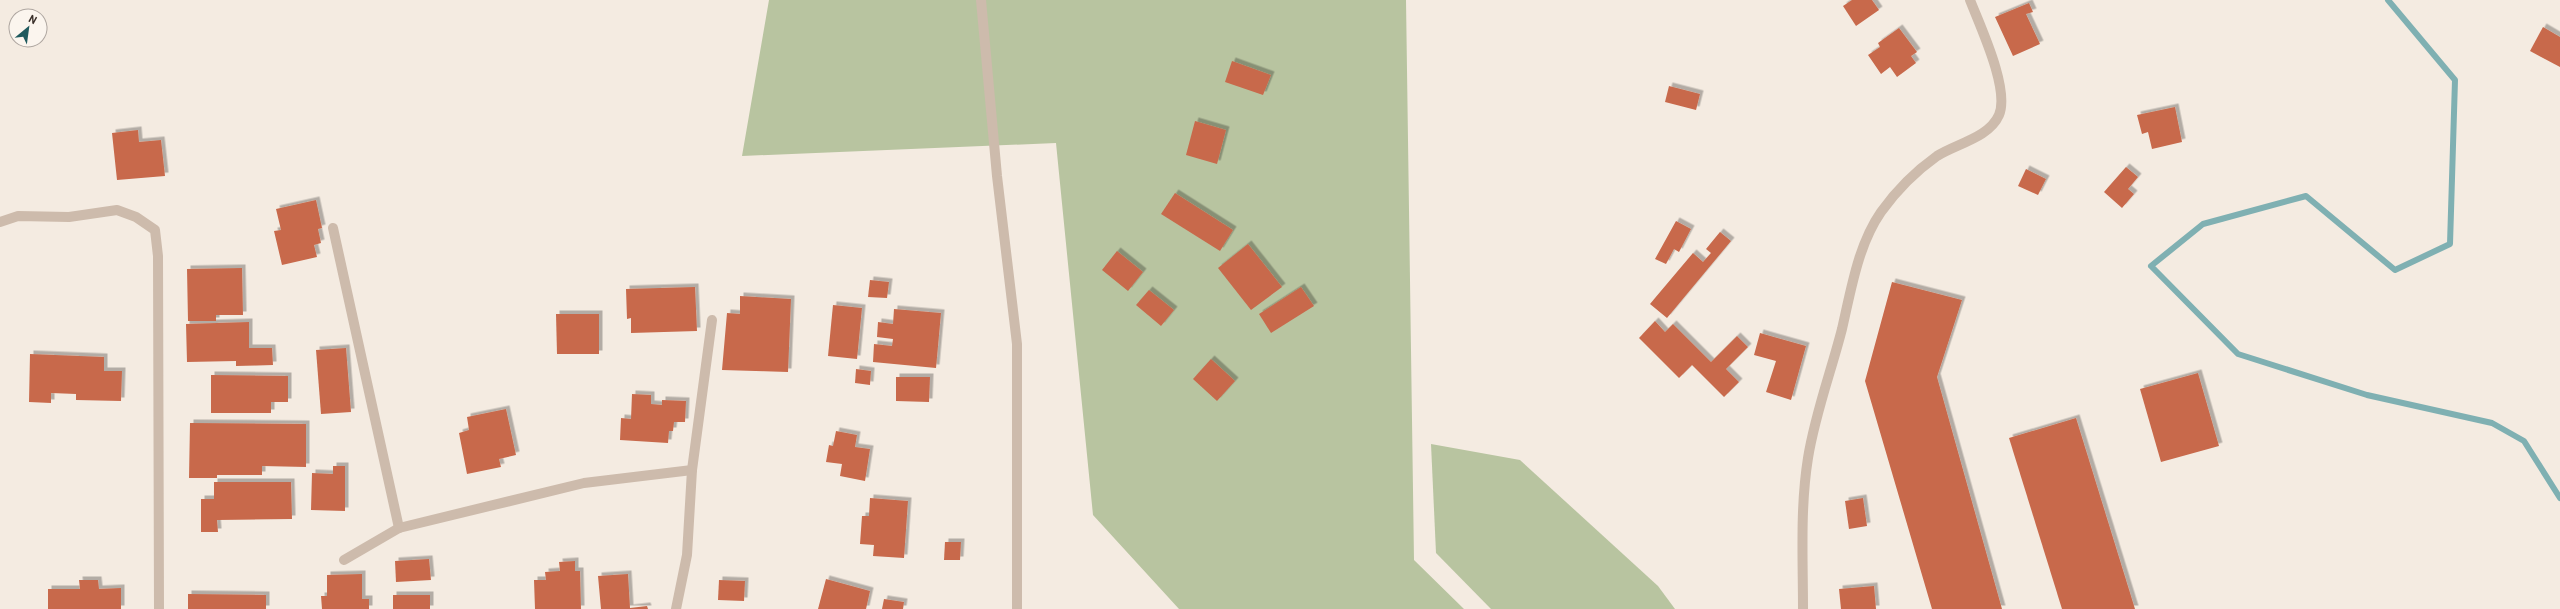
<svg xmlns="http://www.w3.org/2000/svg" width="2560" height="609" viewBox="0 0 2560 609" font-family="Barlow,sans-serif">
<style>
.green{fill:#b8c4a0}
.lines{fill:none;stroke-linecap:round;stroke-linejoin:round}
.stream{stroke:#7fb0b2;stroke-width:6}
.building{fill:#c8694b;filter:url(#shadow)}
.street{stroke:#cdbbac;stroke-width:10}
</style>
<defs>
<filter id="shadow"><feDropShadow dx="3.5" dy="-3.5" stdDeviation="0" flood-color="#0004"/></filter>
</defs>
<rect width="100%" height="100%" fill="#f4ebe1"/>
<g class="green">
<path d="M 769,0 L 1406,0 L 1414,560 L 1464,609 L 1179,609 L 1093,515 L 1056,143 L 742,156 Z"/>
<path d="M 1431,444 L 1520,460 L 1658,586 L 1675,609 L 1491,609 L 1436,553 Z"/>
</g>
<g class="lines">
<path class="stream" d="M 2388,0 L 2455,80 L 2450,244 L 2395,270 L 2306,196 L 2203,224 L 2151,266 L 2238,354 L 2367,395 L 2492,423 L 2524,441 L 2560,498"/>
</g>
<g class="building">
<path d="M 1852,0 L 1872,0 L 1879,10 L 1856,26 L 1843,6 Z"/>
<path d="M 2029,3 L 2033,12 L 2026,14 L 2040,44 L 2013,56 L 1995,17 Z"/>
<path d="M 2543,27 L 2560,37 L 2560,67 L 2530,51 Z"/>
<path d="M 1899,28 L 1917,52 L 1911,56 L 1916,63 L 1897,77 L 1890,67 L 1881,74 L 1868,55 L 1880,47 L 1878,43 Z"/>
<path d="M 1232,61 L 1271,75 L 1263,95 L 1225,82 Z"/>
<path d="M 1669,86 L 1700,94 L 1696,110 L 1665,102 Z"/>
<path d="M 2175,107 L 2182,142 L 2152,149 L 2148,132 L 2142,134 L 2137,115 Z"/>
<path d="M 1195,121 L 1226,130 L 1217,164 L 1186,155 Z"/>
<path d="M 138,130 L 139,142 L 161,140 L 165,176 L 117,180 L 112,133 Z"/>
<path d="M 2126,167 L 2138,177 L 2128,189 L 2134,194 L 2122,208 L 2104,192 Z"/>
<path d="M 2026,169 L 2046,179 L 2038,195 L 2018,186 Z"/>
<path d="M 1175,193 L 1233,230 L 1220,251 L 1161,214 Z"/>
<path d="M 316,200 L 322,228 L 318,229 L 321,243 L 314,245 L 317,257 L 282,265 L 274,231 L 281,230 L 276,209 Z"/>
<path d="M 1676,221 L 1691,229 L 1679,252 L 1674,249 L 1666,264 L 1655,259 Z"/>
<path d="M 1720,232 L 1731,241 L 1667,318 L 1650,304 L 1693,253 L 1703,262 L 1711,253 L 1706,249 Z"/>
<path d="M 1248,244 L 1282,287 L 1251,310 L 1218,268 Z"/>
<path d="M 1117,251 L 1143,272 L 1128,291 L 1102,270 Z"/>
<path d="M 242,268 L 243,315 L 216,315 L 216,321 L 188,321 L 187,269 Z"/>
<path d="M 870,280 L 889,282 L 887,298 L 868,297 Z"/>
<path d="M 1892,282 L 1962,300 L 1937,377 L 2002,609 L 1932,609 L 1865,381 Z"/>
<path d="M 695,287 L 697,331 L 631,333 L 631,318 L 627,319 L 626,289 Z"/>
<path d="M 1301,287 L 1314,306 L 1271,333 L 1259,314 Z"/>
<path d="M 1149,290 L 1174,310 L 1161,326 L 1136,305 Z"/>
<path d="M 740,296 L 791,299 L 788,372 L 722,370 L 727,313 L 740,314 Z"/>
<path d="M 833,305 L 862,308 L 857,359 L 828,356 Z"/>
<path d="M 894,309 L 941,313 L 936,368 L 873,362 L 874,344 L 892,346 L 893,339 L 877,337 L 878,322 L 893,324 Z"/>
<path d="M 556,314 L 599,314 L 599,354 L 557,354 Z"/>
<path d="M 1655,321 L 1665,332 L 1673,324 L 1711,362 L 1737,336 L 1748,347 L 1726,369 L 1739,382 L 1724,397 L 1692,365 L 1679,378 L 1639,338 Z"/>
<path d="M 249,322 L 249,348 L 272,348 L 273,365 L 236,366 L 236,361 L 187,362 L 186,324 Z"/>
<path d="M 1760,333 L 1806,346 L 1791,400 L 1766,392 L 1776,361 L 1754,355 Z"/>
<path d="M 346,348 L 351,412 L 321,414 L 316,350 Z"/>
<path d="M 30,354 L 104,357 L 104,371 L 122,371 L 121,401 L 76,400 L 76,394 L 51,393 L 51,403 L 29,402 Z"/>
<path d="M 1211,359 L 1235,381 L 1217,401 L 1193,379 Z"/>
<path d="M 856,369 L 871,371 L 870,385 L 855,383 Z"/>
<path d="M 2198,373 L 2219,446 L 2161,462 L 2140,389 Z"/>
<path d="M 211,375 L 288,376 L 288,402 L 271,402 L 271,413 L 211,413 Z"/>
<path d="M 896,377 L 930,377 L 929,402 L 896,401 Z"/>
<path d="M 632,394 L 651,395 L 651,404 L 662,405 L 662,400 L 686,401 L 685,422 L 674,422 L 673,431 L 669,431 L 668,443 L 620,440 L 621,418 L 631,419 Z"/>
<path d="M 506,409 L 516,455 L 499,459 L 501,467 L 467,474 L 459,433 L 469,430 L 467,417 Z"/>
<path d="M 2076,418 L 2135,609 L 2062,609 L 2009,438 Z"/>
<path d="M 190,423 L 306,424 L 306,467 L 262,466 L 262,475 L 217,475 L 217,478 L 189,478 Z"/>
<path d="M 836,431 L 857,435 L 855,447 L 870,449 L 865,481 L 840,476 L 842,464 L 826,462 L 829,445 L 833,446 Z"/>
<path d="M 333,466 L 345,466 L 345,511 L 311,510 L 312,473 L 333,474 Z"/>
<path d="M 214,482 L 291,482 L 292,519 L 217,520 L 218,532 L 201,532 L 201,499 L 214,499 Z"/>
<path d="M 870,498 L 908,501 L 904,558 L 873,556 L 874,545 L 860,544 L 862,516 L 869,516 Z"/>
<path d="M 1863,498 L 1867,526 L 1849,529 L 1845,501 Z"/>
<path d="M 945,542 L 961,542 L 960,560 L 944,560 Z"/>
<path d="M 429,559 L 431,580 L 396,582 L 395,561 Z"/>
<path d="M 575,561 L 575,571 L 580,571 L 581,609 L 535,609 L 534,580 L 546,580 L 545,572 L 560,571 L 559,562 Z"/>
<path d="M 362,574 L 362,599 L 369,599 L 369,609 L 322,609 L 321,596 L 327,596 L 327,575 Z"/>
<path d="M 628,574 L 630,608 L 647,606 L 648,609 L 601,609 L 598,576 Z"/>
<path d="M 826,579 L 870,591 L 866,609 L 818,609 Z"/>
<path d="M 79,580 L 98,580 L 99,589 L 121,588 L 121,609 L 48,609 L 48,589 L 80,589 Z"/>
<path d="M 719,580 L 745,581 L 744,601 L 718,600 Z"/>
<path d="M 1874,586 L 1876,609 L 1841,609 L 1839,589 Z"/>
<path d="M 188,594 L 266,595 L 266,609 L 188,609 Z"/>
<rect x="393" y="595" width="37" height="14"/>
<path d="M 884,599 L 904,602 L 903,609 L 882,609 Z"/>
</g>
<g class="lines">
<g class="street">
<path d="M 981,0 L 997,176 L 1017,344 L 1017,609"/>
<path d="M 0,222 L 18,216 L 69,217 L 117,210 L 136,217 L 155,230 L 158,256 L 159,609"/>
<path d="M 333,228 L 399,528"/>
<path d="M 344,560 L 399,528 L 584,483 L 692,470"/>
<path d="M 676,609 L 687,555 L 692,470 L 712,320"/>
<path d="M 1803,609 C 1803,559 1800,508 1808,458 C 1815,414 1831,372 1842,329 C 1851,290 1858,245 1881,212 C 1896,191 1916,171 1937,156 C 1955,144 1989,138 1999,115 C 2010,89 1980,26 1970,0"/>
</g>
</g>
<g transform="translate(28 28) rotate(29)"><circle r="19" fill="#fbf5ee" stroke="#aea6a0"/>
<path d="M0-3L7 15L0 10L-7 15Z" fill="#1f5a5e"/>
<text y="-6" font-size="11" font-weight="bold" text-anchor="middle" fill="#3b302b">N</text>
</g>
</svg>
